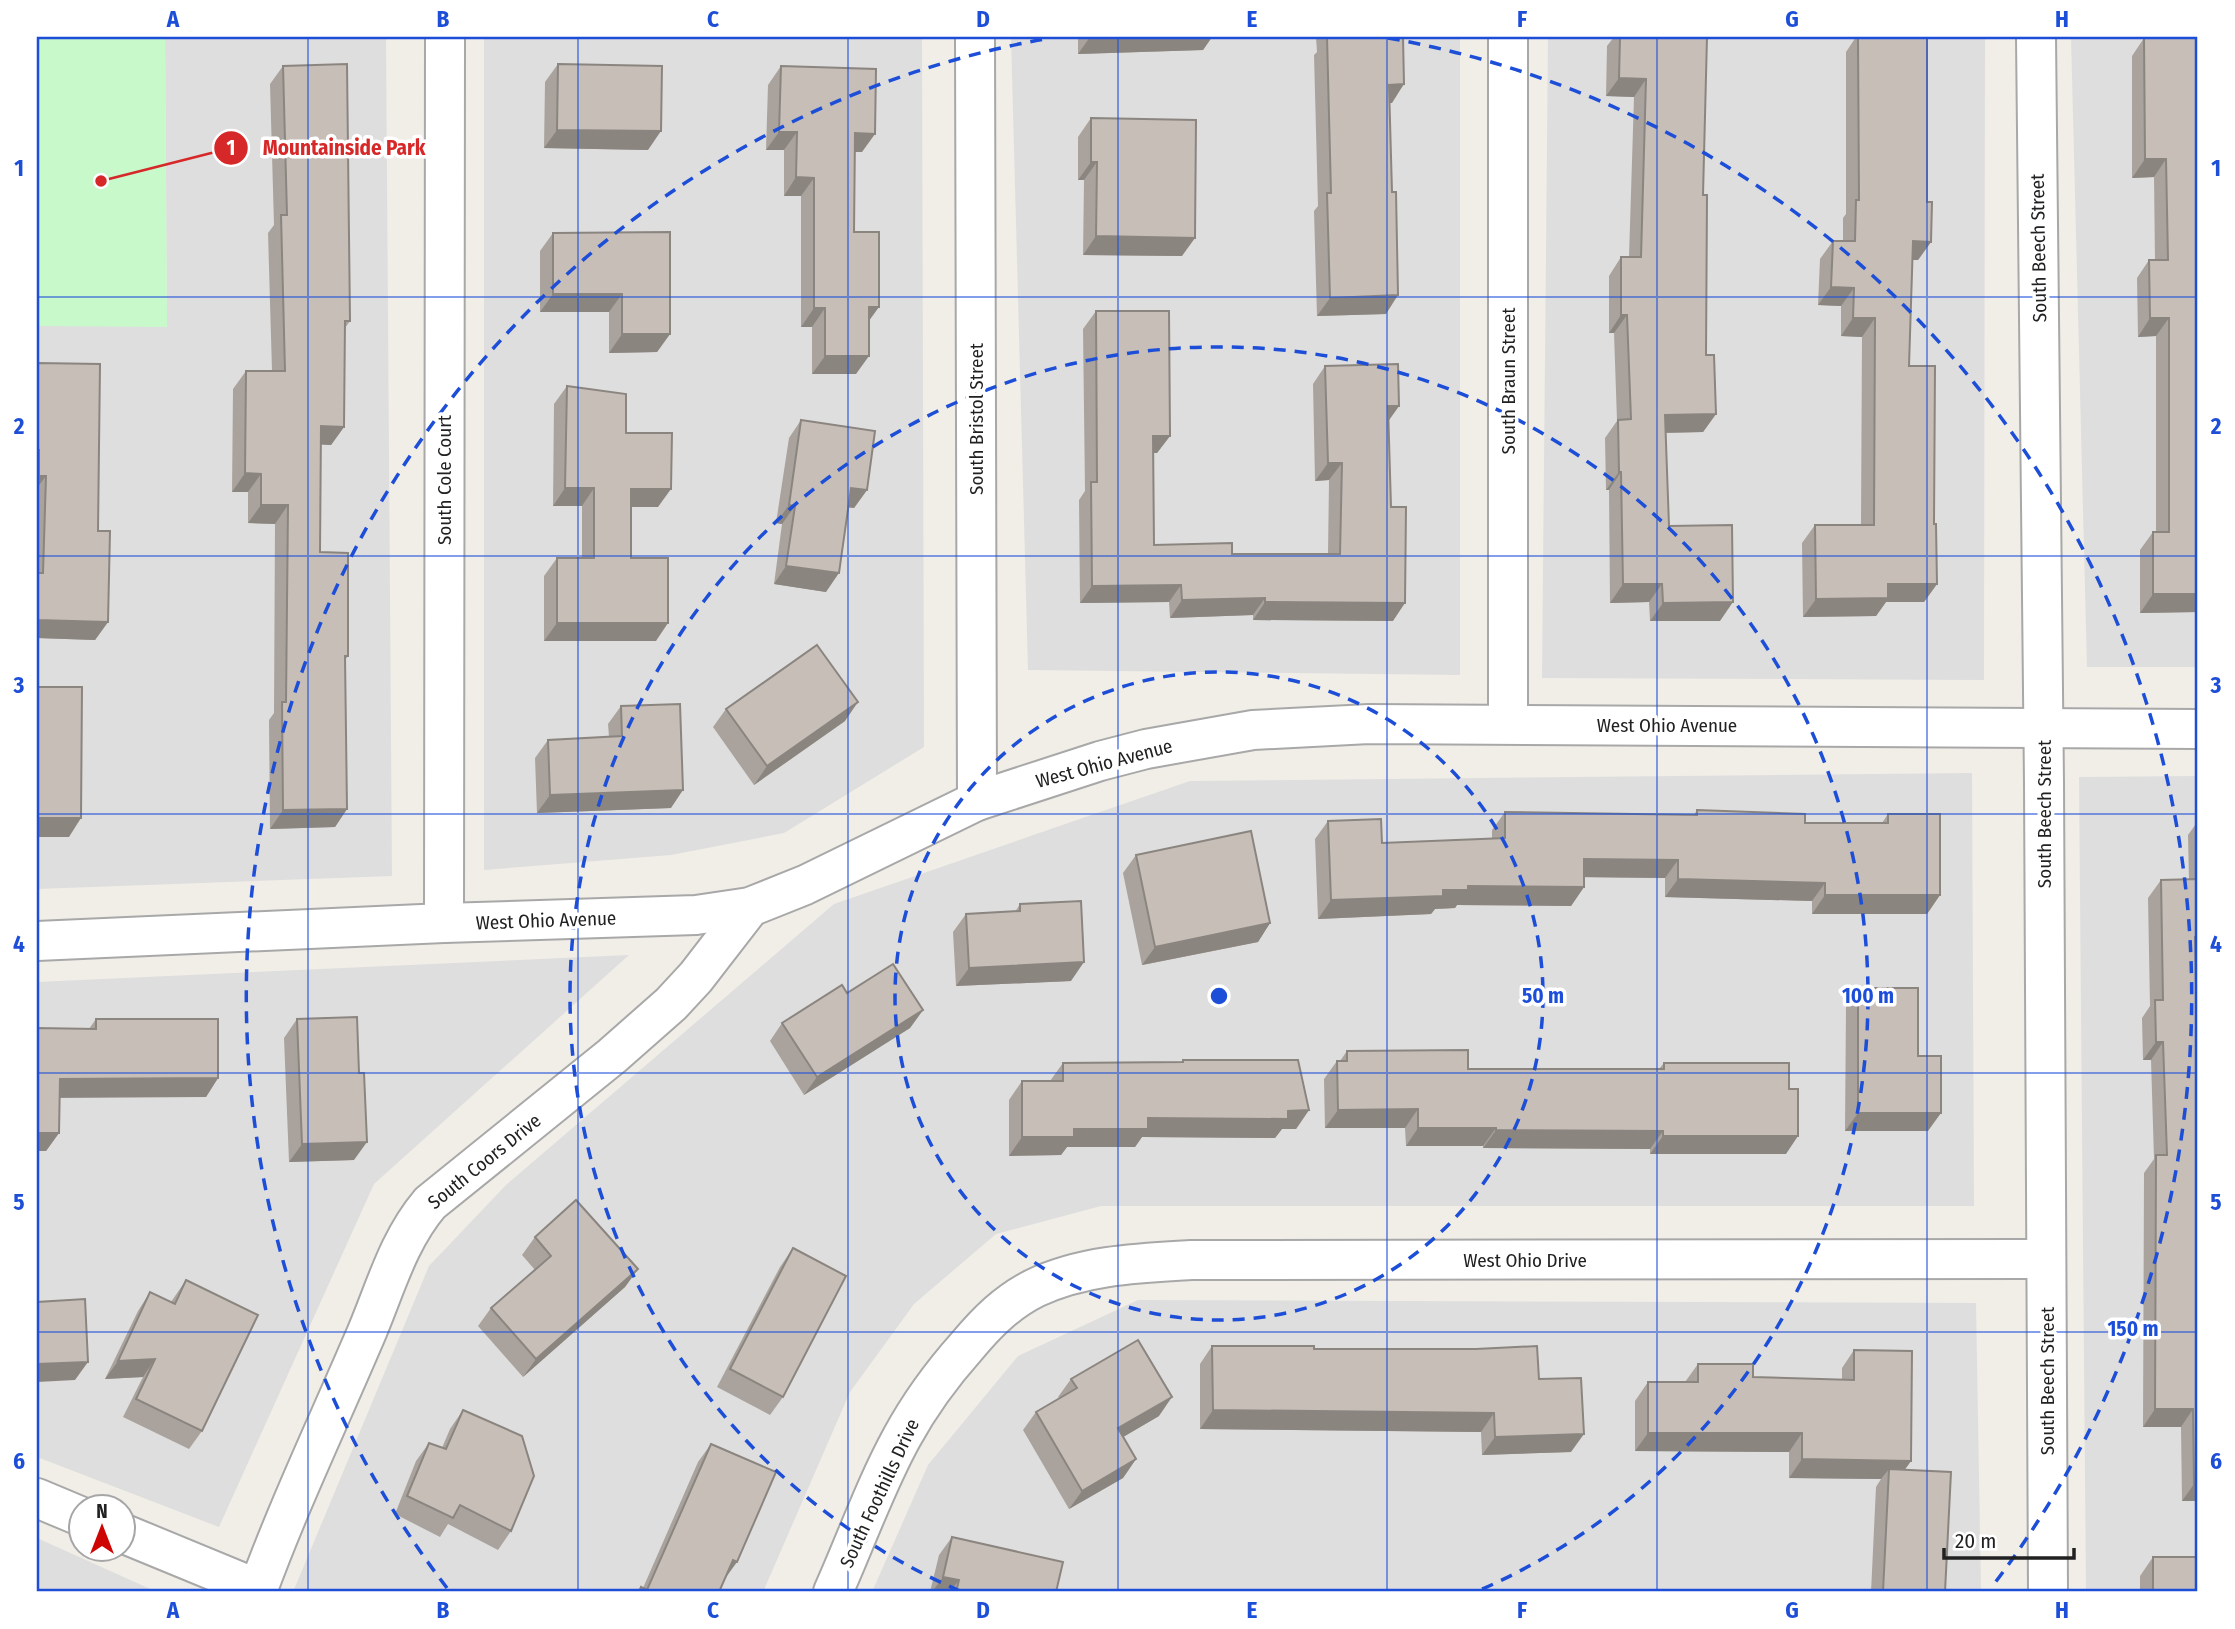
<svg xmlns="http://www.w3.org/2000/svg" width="2235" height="1629" viewBox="0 0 2235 1629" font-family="'Fira Sans Condensed',sans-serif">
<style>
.residential{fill:#dfdede}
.park{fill:#c7f9cb}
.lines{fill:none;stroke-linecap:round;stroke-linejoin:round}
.minor-casing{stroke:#a8a8a8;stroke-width:42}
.minor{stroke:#fff;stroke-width:38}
.wall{fill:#aaa39d}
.shaded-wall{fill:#8b8580}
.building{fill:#c6beb7;stroke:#8b8580;stroke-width:2}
.grid{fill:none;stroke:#1d4ed8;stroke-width:2;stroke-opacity:0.55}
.ring{fill:none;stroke:#1d4ed8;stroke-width:3.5;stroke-dasharray:12 9}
.labels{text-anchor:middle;stroke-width:7;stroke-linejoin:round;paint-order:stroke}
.street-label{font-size:19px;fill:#212121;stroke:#fff}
.centre{fill:#1d4ed8;stroke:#fff;stroke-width:3.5}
.ring-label{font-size:21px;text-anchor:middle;font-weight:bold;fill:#1d4ed8;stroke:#fff;stroke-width:7;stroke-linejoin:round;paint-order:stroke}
.leader{fill:none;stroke:#d62828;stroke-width:2.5}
.callout-dot{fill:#d62828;stroke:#fff;stroke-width:2.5}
.mark-label{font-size:21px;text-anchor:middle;font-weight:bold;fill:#fff}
.callout-label{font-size:21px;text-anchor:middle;font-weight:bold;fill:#d62828;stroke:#fff;stroke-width:7;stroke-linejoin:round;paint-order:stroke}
.neatline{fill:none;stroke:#1d4ed8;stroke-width:2.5}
.grid-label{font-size:23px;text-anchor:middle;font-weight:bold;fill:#1d4ed8}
</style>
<rect width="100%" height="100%" fill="#f1eee8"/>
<g class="residential">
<path d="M 165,37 L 386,37 L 392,876 L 37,889 L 37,326 L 167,326 Z"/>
<path d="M 484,37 L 922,37 L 924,747 L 784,833 L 671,855 L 484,870 Z"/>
<path d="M 1011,37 L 1460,37 L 1460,675 L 1028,670 Z"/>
<path d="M 1548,37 L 1985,37 L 1984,680 L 1542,678 Z"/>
<path d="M 2071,37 L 2198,37 L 2198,667 L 2087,667 Z"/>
<path d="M 1972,773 L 1974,1206 L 1101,1206 L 996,1234 L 914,1304 L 850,1392 L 763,1592 L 293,1592 L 429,1266 L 506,1185 L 834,904 L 1190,781 Z"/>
<path d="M 2198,776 L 2198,1592 L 2086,1592 L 2079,777 Z"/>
<path d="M 629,955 L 374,1184 L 219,1527 L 37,1457 L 37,982 Z"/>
<path d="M 1138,1300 L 1976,1303 L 1981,1592 L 872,1592 L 928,1465 L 1018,1356 Z"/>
<path d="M 37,1538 L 157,1592 L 37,1592 Z"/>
</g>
<path class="park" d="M 37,37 L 165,37 L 167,327 L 37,326 Z"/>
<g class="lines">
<g class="minor-casing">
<g id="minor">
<path d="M 975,37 L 977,801"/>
<path d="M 1508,37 L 1508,724"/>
<path d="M 2036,37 L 2044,783 L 2048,1592"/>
<path d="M 444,923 L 445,37"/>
<path d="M 37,941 L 444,923 L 696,915 L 750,907 L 805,885 L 977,801 L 1100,761 L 1146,749 L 1253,730 L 1369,724 L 2198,729"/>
<path d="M 37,1498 L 80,1516"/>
<path d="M 122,1533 L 258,1589"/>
<path d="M 257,1592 C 288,1507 327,1425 363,1341 C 384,1294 396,1243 430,1203 L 612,1056 L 671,1004 L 696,977 L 750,907"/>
<path d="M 833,1592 C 856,1541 875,1486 902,1437 C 920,1404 942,1374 967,1346 C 987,1322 1007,1302 1035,1288 C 1083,1265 1139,1263 1191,1260 L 2046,1259"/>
</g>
</g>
<use href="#minor" class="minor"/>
</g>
<g class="wall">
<path d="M 1078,37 L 1212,37 L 1203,50 L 1078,54 Z"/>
<path d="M 1316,37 L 1403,37 L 1392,103 L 1389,103 L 1386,314 L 1317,316 L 1314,211 L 1318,206 L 1314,55 L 1317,52 Z"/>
<path d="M 1614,37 L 1707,37 L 1703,195 L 1706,355 L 1716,414 L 1703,432 L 1666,433 L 1669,526 L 1720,621 L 1650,621 L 1649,602 L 1610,603 L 1609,490 L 1606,490 L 1605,438 L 1617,421 L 1614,333 L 1609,333 L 1609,276 L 1621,257 L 1629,257 L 1634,97 L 1606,96 L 1607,46 Z"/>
<path d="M 1856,37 L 1927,37 L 1927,202 L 1931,242 L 1918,260 L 1912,260 L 1909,366 L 1934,524 L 1937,584 L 1924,602 L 1886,602 L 1876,616 L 1803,617 L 1802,543 L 1815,525 L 1861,525 L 1862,337 L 1841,336 L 1841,306 L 1818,305 L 1820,259 L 1833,241 L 1843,241 L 1843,218 L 1846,214 L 1846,52 Z"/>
<path d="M 2154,37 L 2198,37 L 2198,612 L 2140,613 L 2140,550 L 2153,532 L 2156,532 L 2156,336 L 2138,337 L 2137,278 L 2149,260 L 2155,260 L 2154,177 L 2132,178 L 2132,56 L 2144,38 Z"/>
<path d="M 558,64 L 648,150 L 544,148 L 545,82 Z"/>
<path d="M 283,66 L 350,321 L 345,328 L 344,427 L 331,445 L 321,444 L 320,552 L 348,656 L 345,660 L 347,809 L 335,827 L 270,829 L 269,720 L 274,713 L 275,524 L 248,523 L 248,492 L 232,492 L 233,389 L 246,371 L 272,371 L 268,233 L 274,225 L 270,84 Z"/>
<path d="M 781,66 L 862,152 L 855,152 L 854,232 L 869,320 L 856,374 L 812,374 L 812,327 L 801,327 L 801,196 L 784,196 L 784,150 L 766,150 L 768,85 Z"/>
<path d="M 1091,118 L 1182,256 L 1083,255 L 1084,180 L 1078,180 L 1078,137 Z"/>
<path d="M 553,233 L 670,334 L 657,352 L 609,353 L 609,312 L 540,312 L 540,251 Z"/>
<path d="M 1096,311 L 1170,436 L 1157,453 L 1153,453 L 1154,545 L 1232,554 L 1328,554 L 1329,480 L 1315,481 L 1313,384 L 1325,366 L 1399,406 L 1388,421 L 1393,621 L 1253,620 L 1253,615 L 1170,618 L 1169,602 L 1080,603 L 1079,500 L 1085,491 L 1083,329 Z"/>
<path d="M 37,363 L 98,531 L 108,622 L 95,640 L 37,638 Z"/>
<path d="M 567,386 L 626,433 L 658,507 L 631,507 L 631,558 L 656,641 L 544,641 L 544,576 L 557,558 L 582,558 L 582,506 L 553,506 L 554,404 Z"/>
<path d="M 801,420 L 867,490 L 854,508 L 848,507 L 826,592 L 774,584 L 782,524 L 776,523 L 789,438 Z"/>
<path d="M 621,706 L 671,808 L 537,813 L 535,758 L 548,740 L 609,737 L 608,724 Z"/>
<path d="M 726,709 L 845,721 L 754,785 L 713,727 Z"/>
<path d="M 1697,810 L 1805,823 L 1882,823 L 1888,814 L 1940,895 L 1927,914 L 1812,914 L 1812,901 L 1665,897 L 1665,878 L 1584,877 L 1584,887 L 1571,906 L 1457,905 L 1455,908 L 1435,909 L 1431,914 L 1318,919 L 1315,839 L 1328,821 L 1382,843 L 1492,839 L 1492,830 L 1505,812 L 1694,815 Z"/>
<path d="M 2198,821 L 2198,955 L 2195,955 L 2197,1036 L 2198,1036 L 2198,1501 L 2182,1501 L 2181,1427 L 2143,1427 L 2144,1173 L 2154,1159 L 2151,1060 L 2143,1060 L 2142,1018 L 2150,1006 L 2148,898 L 2161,880 L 2189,880 L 2188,835 Z"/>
<path d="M 1136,855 L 1270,923 L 1258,942 L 1142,965 L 1123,873 Z"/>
<path d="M 1020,904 L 1071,981 L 956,986 L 953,932 L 966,914 L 1015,912 Z"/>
<path d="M 1858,988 L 1918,1056 L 1928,1131 L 1845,1131 L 1846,1006 Z"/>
<path d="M 847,993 L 923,1010 L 910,1028 L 804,1095 L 770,1041 L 782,1023 Z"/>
<path d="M 96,1019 L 218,1078 L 206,1097 L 60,1097 L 59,1133 L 46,1151 L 37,1151 L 37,1028 L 89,1029 Z"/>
<path d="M 297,1019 L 359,1073 L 354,1160 L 289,1162 L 284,1038 Z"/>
<path d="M 1347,1051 L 1468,1069 L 1659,1069 L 1664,1063 L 1786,1154 L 1650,1154 L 1650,1149 L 1483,1148 L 1483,1146 L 1406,1146 L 1405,1128 L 1325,1128 L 1324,1079 L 1337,1061 L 1340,1061 Z"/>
<path d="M 1183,1060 L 1309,1110 L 1296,1129 L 1282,1129 L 1275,1138 L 1142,1137 L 1135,1147 L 1067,1147 L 1061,1155 L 1009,1156 L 1009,1100 L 1022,1081 L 1050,1081 L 1063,1063 L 1181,1062 Z"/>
<path d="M 535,1237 L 638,1269 L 625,1287 L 523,1377 L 478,1326 L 491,1308 L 535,1270 L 522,1255 Z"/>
<path d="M 793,1248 L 783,1397 L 770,1415 L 717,1387 L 780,1267 Z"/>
<path d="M 186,1280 L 202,1431 L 189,1449 L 123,1417 L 143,1377 L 105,1379 L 138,1311 L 150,1292 L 171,1302 Z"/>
<path d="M 1212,1346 L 1314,1349 L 1539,1379 L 1571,1452 L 1482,1455 L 1481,1432 L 1200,1429 L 1200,1364 Z"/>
<path d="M 1854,1350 L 1911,1461 L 1905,1469 L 1945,1592 L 1871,1592 L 1876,1487 L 1881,1479 L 1789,1478 L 1789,1452 L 1635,1451 L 1635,1401 L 1648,1382 L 1685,1382 L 1698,1364 L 1753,1377 L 1842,1380 L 1842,1368 Z"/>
<path d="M 1071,1379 L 1159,1416 L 1123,1437 L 1136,1459 L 1123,1478 L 1069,1509 L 1023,1430 L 1036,1412 L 1059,1398 L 1058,1397 Z"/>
<path d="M 463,1410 L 511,1531 L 498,1550 L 448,1524 L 440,1537 L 395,1514 L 416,1461 L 429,1443 L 442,1448 L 450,1429 Z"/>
<path d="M 711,1444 L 725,1579 L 719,1592 L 637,1592 L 641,1587 L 643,1588 L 698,1462 Z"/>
<path d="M 952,1537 L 1056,1592 L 930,1592 L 939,1555 Z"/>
<path d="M 2153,1557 L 2198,1592 L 2140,1592 L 2140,1576 Z"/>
</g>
<g class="shaded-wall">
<path d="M 1090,37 L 1212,37 L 1203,50 L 1078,54 Z"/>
<path d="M 1619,78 L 1646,79 L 1634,97 L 1606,96 Z"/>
<path d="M 1404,84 L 1392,103 L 1376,103 L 1389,85 Z"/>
<path d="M 557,130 L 661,131 L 648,150 L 544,148 Z"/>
<path d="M 779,132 L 797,132 L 784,150 L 766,150 Z"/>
<path d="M 855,133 L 875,134 L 862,152 L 842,152 Z"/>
<path d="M 2145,159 L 2166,159 L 2154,177 L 2132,178 Z"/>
<path d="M 1091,162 L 1097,162 L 1084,180 L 1078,180 Z"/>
<path d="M 796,177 L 814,178 L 801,196 L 784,196 Z"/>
<path d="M 1096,236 L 1195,238 L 1182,256 L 1083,255 Z"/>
<path d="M 1913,241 L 1931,242 L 1918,260 L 1900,260 Z"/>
<path d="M 1831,287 L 1854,288 L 1841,306 L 1818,305 Z"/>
<path d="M 553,294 L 622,294 L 609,312 L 540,312 Z"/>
<path d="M 1398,295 L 1386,314 L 1317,316 L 1330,298 Z"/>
<path d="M 869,307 L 879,307 L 866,325 Z"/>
<path d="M 814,308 L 825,308 L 812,327 L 801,327 Z"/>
<path d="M 1621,315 L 1627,315 L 1614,333 L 1609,333 Z"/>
<path d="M 1853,318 L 1875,318 L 1862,337 L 1841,336 Z"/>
<path d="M 2150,318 L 2169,318 L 2156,336 L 2138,337 Z"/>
<path d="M 622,334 L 670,334 L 657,352 L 609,353 Z"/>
<path d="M 825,356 L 869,356 L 856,374 L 812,374 Z"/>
<path d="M 1388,406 L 1399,406 L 1387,423 Z"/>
<path d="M 1716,414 L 1703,432 L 1653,433 L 1665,415 Z"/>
<path d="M 321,426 L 344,427 L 331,445 L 308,444 Z"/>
<path d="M 1153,436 L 1170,436 L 1157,453 L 1140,453 Z"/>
<path d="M 1328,463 L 1342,463 L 1329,480 L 1315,481 Z"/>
<path d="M 1619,472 L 1621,472 L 1609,490 L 1606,490 Z"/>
<path d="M 245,473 L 261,474 L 248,492 L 232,492 Z"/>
<path d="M 39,476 L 46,476 L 37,488 L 37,479 Z"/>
<path d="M 565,488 L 594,488 L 582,506 L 553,506 Z"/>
<path d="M 851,488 L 867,490 L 854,508 L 838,506 Z"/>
<path d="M 631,489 L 671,489 L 658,507 L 618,507 Z"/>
<path d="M 261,505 L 288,505 L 275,524 L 248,523 Z"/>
<path d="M 789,505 L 795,506 L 782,524 L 776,523 Z"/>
<path d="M 786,566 L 839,573 L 826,592 L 774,584 Z"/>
<path d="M 1623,584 L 1662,584 L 1649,602 L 1610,603 Z"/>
<path d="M 1888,584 L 1937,584 L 1924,602 L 1886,602 L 1876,616 L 1803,617 L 1816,599 Z"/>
<path d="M 1181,585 L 1169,602 L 1080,603 L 1092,586 Z"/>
<path d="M 2153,594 L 2198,594 L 2198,612 L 2140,613 Z"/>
<path d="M 1265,598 L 1253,615 L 1170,618 L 1182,600 Z"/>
<path d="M 1265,602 L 1405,603 L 1393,621 L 1253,620 Z"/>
<path d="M 1733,602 L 1720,621 L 1650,621 L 1663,603 Z"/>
<path d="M 37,620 L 108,622 L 95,640 L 37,638 Z"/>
<path d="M 557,623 L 668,623 L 656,641 L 544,641 Z"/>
<path d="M 858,702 L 845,721 L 754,785 L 767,766 Z"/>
<path d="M 683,790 L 671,808 L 537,813 L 550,795 Z"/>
<path d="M 347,809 L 335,827 L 270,829 L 283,810 Z"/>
<path d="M 37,818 L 81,818 L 69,837 L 37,837 Z"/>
<path d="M 1584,859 L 1678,860 L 1665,878 L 1571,877 Z"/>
<path d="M 1678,879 L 1825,883 L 1812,901 L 1665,897 Z"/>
<path d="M 1468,886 L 1584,887 L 1571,906 L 1457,905 L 1455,908 L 1435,909 L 1431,914 L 1318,919 L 1331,900 L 1443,890 Z"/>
<path d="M 1825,895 L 1940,895 L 1927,914 L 1812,914 Z"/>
<path d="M 1270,923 L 1258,942 L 1142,965 L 1155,947 Z"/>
<path d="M 2195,937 L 2198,937 L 2198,955 L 2182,955 Z"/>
<path d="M 1084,962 L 1071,981 L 956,986 L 969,968 Z"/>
<path d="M 923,1010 L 910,1028 L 804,1095 L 817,1077 Z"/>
<path d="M 2156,1042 L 2163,1042 L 2151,1060 L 2143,1060 Z"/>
<path d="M 218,1078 L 206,1097 L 47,1098 L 60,1079 Z"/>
<path d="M 1418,1109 L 1405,1128 L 1325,1128 L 1338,1110 Z"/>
<path d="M 1309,1110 L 1296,1129 L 1282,1129 L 1275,1138 L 1142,1137 L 1135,1147 L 1067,1147 L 1061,1155 L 1009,1156 L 1022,1137 L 1074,1129 L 1148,1118 Z"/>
<path d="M 1858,1113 L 1941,1113 L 1928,1131 L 1845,1131 Z"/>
<path d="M 1418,1128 L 1496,1128 L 1483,1146 L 1406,1146 Z"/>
<path d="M 1496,1130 L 1663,1131 L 1650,1149 L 1483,1148 Z"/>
<path d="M 37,1133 L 59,1133 L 46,1151 L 37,1151 Z"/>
<path d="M 1663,1136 L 1798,1136 L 1786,1154 L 1650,1154 Z"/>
<path d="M 367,1142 L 354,1160 L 289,1162 L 302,1144 Z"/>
<path d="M 638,1269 L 625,1287 L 523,1377 L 536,1359 Z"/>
<path d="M 155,1359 L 143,1377 L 105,1379 L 118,1361 Z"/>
<path d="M 88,1362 L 75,1380 L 37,1382 L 37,1364 Z"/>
<path d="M 1172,1397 L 1159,1416 L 1106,1447 L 1118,1428 Z"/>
<path d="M 2155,1409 L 2193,1409 L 2181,1427 L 2143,1427 Z"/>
<path d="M 1213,1410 L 1494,1413 L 1481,1432 L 1200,1429 Z"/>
<path d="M 1648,1433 L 1802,1433 L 1789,1452 L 1635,1451 Z"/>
<path d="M 1584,1434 L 1571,1452 L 1482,1455 L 1495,1437 Z"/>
<path d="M 1136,1459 L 1123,1478 L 1069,1509 L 1082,1491 Z"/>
<path d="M 1802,1459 L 1911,1461 L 1898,1479 L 1889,1469 L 1881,1479 L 1789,1478 Z"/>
<path d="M 2194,1484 L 2198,1484 L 2198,1501 L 2182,1501 Z"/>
<path d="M 733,1560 L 737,1562 L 724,1580 Z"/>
<path d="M 943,1577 L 959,1580 L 950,1592 L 932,1592 Z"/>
</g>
<g class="building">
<path d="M 1327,37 L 1403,37 L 1404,84 L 1389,85 L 1392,192 L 1396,192 L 1398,295 L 1330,298 L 1327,193 L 1331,193 Z"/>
<path d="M 1620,37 L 1707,37 L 1703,195 L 1707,195 L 1706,355 L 1714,355 L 1716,414 L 1665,415 L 1669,526 L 1732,525 L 1733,602 L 1663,603 L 1662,584 L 1623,584 L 1621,472 L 1619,472 L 1618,420 L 1631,419 L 1627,315 L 1621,315 L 1621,257 L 1641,257 L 1646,79 L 1619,78 Z"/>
<path d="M 1858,37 L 1927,37 L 1927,202 L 1932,202 L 1931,242 L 1913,241 L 1909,366 L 1935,366 L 1934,524 L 1936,524 L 1937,584 L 1888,584 L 1888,598 L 1816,599 L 1815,525 L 1874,525 L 1875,318 L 1853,318 L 1854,288 L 1831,287 L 1833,241 L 1855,241 L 1856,200 L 1859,200 Z"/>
<path d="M 2167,37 L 2198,37 L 2198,594 L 2153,594 L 2153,532 L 2169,532 L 2169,318 L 2150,318 L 2149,260 L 2168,260 L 2166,159 L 2145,159 L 2144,38 Z"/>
<path d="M 347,64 L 350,321 L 345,321 L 344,427 L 321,426 L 320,552 L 348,553 L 348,656 L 345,656 L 347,809 L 283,810 L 282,702 L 286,702 L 288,505 L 261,505 L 261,474 L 245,473 L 246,371 L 285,371 L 281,215 L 287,215 L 283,66 Z"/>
<path d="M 558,64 L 662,66 L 661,131 L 557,130 Z"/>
<path d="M 781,66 L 876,69 L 875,134 L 855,133 L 854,232 L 879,232 L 879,307 L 869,307 L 869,356 L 825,356 L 825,308 L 814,308 L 814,178 L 796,177 L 797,132 L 779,132 Z"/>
<path d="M 1091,118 L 1196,120 L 1195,238 L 1096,236 L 1097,162 L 1091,162 Z"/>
<path d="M 670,232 L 670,334 L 622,334 L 622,294 L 553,294 L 553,233 Z"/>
<path d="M 1096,311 L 1169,311 L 1170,436 L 1153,436 L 1154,545 L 1232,543 L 1232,554 L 1340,554 L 1342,463 L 1328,463 L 1325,366 L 1398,364 L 1399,406 L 1388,406 L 1391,507 L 1406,507 L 1405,603 L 1265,602 L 1265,598 L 1182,600 L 1181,585 L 1092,586 L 1091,482 L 1097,482 Z"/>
<path d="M 37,363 L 100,364 L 98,531 L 110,531 L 108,622 L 37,620 L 37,573 L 43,573 L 46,476 L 39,476 L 39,450 L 37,450 Z"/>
<path d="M 567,386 L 626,394 L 626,433 L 672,433 L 671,489 L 631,489 L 631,558 L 668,558 L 668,623 L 557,623 L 557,558 L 594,558 L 594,488 L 565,488 Z"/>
<path d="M 801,420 L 875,431 L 867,490 L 851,488 L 839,573 L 786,566 L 795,506 L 789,505 Z"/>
<path d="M 817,645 L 858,702 L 767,766 L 726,709 Z"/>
<path d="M 37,687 L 82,687 L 81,818 L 37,818 Z"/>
<path d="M 680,704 L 683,790 L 550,795 L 548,740 L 622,736 L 621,706 Z"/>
<path d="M 1697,810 L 1805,814 L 1805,823 L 1888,823 L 1888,814 L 1940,814 L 1940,895 L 1825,895 L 1825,883 L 1678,879 L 1678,860 L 1584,859 L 1584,887 L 1468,886 L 1468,890 L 1443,890 L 1443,896 L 1331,900 L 1328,821 L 1381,819 L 1382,843 L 1505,838 L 1505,812 L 1697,815 Z"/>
<path d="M 1251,831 L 1270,923 L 1155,947 L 1136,855 Z"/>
<path d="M 2198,879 L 2198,937 L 2195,937 L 2197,1036 L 2198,1036 L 2198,1484 L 2194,1484 L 2193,1409 L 2155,1409 L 2156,1155 L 2167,1155 L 2163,1042 L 2156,1042 L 2155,1000 L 2163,1000 L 2161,880 Z"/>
<path d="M 1081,901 L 1084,962 L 969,968 L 966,914 L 1020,911 L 1020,904 Z"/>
<path d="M 893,964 L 923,1010 L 817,1077 L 782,1023 L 842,985 L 847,993 Z"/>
<path d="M 1858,988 L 1918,988 L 1918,1056 L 1941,1056 L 1941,1113 L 1858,1113 Z"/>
<path d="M 357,1017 L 359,1073 L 364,1073 L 367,1142 L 302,1144 L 297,1019 Z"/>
<path d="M 96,1019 L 218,1019 L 218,1078 L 60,1079 L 59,1133 L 37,1133 L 37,1028 L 96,1029 Z"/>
<path d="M 1468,1050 L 1468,1069 L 1664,1069 L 1664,1063 L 1789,1063 L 1789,1089 L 1798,1089 L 1798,1136 L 1663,1136 L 1663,1131 L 1496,1130 L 1496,1128 L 1418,1128 L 1418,1109 L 1338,1110 L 1337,1061 L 1347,1061 L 1347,1051 Z"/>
<path d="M 1183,1060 L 1298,1060 L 1309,1110 L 1288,1111 L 1288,1119 L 1148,1118 L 1148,1129 L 1074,1129 L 1074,1137 L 1022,1137 L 1022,1081 L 1063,1081 L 1063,1063 L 1183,1062 Z"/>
<path d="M 576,1200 L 638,1269 L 536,1359 L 491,1308 L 551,1256 L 535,1237 Z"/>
<path d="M 793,1248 L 846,1276 L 783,1397 L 730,1369 Z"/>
<path d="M 186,1280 L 258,1315 L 202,1431 L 136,1399 L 155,1359 L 118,1361 L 150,1292 L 175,1304 Z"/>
<path d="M 85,1299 L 88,1362 L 37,1364 L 37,1302 Z"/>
<path d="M 1138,1340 L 1172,1397 L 1118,1428 L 1136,1459 L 1082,1491 L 1036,1412 L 1077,1388 L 1071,1379 Z"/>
<path d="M 1212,1346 L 1314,1346 L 1314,1349 L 1476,1349 L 1537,1346 L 1539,1379 L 1581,1378 L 1584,1434 L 1495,1437 L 1494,1413 L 1213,1410 Z"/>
<path d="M 1854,1350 L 1912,1351 L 1911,1461 L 1802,1459 L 1802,1433 L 1648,1433 L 1648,1382 L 1698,1382 L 1698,1364 L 1753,1364 L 1753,1377 L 1854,1380 Z"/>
<path d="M 463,1410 L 522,1436 L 534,1476 L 511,1531 L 460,1505 L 453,1518 L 407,1496 L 429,1443 L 446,1449 Z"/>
<path d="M 711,1444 L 776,1472 L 737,1562 L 733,1560 L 719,1592 L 639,1592 L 641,1587 L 647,1590 Z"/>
<path d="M 1889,1469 L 1951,1472 L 1945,1592 L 1883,1592 Z"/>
<path d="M 952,1537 L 1063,1562 L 1056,1592 L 956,1592 L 959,1580 L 943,1577 Z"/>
<rect x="2153" y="1557" width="45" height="35"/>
<path d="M 41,1590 L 69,1592 L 41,1592 Z"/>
</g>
<path class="grid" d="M 308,37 L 308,1592M 578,37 L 578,1592M 848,37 L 848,1592M 1118,37 L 1118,1592M 1387,37 L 1387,1592M 1657,37 L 1657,1592M 1927,37 L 1927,1592M 37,297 L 2198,297M 37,556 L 2198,556M 37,814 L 2198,814M 37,1073 L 2198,1073M 37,1332 L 2198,1332"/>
<g class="ring">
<circle cx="1219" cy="996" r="324"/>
<path d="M960 1591A649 649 0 1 1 1478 1591"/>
<path d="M447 1588A973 973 0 0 1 1050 38M1388 38A973 973 0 0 1 1991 1588"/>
</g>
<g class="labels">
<g class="street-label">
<text transform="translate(2038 248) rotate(-91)" y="7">South Beech Street</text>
<text transform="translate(1508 381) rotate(-90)" y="7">South Braun Street</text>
<text transform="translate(976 419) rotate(-90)" y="7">South Bristol Street</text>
<text transform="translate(444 480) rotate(-90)" y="7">South Cole Court</text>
<text x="1667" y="732">West Ohio Avenue</text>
<text transform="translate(1104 763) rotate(-15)" y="7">West Ohio Avenue</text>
<text transform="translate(2044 814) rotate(-90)" y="7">South Beech Street</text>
<text transform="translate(546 920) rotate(-2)" y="7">West Ohio Avenue</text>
<text transform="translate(484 1161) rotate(-39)" y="7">South Coors Drive</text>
<text x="1525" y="1267">West Ohio Drive</text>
<text transform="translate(2047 1381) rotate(-90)" y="7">South Beech Street</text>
<text transform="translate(879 1493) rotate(-65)" y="7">South Foothills Drive</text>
</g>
</g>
<circle cx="1219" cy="996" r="10" class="centre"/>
<g class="ring-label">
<text x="1543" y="1003">50 m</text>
<text x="1868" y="1003">100 m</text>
<text x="2133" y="1336">150 m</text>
</g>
<path class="leader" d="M101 181L231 148"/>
<g class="callout-dot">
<circle cx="101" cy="181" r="7"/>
<circle cx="231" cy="148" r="18"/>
</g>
<g class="mark-label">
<text x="231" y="155">1</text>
</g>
<g class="callout-label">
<text x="344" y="155">Mountainside Park</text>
</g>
<rect width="2235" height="1629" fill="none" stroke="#ffffff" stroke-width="77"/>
<g transform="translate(102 1528)"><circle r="33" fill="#ffffff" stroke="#a6a6a6" stroke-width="2"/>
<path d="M0-5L12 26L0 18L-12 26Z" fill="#ce0503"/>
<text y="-10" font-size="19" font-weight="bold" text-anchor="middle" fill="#212121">N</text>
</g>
<path d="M1944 1548v10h130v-10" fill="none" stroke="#212121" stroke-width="3.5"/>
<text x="1955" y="1548" font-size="21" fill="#212121" stroke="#ffffff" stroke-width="5" paint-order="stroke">20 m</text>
<rect x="38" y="38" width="2158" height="1552" class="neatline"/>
<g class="grid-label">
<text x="173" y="27">A</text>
<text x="443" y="27">B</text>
<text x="713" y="27">C</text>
<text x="983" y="27">D</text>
<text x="1252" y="27">E</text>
<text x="1522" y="27">F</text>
<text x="1792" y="27">G</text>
<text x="2062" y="27">H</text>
<text x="19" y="176">1</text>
<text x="2216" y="176">1</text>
<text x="19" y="434">2</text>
<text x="2216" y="434">2</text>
<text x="19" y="693">3</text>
<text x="2216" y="693">3</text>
<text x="19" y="952">4</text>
<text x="2216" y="952">4</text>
<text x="19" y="1210">5</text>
<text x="2216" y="1210">5</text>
<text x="19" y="1469">6</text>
<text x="2216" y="1469">6</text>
<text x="173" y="1618">A</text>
<text x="443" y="1618">B</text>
<text x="713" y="1618">C</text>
<text x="983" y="1618">D</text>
<text x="1252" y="1618">E</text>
<text x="1522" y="1618">F</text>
<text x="1792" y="1618">G</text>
<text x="2062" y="1618">H</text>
</g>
</svg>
